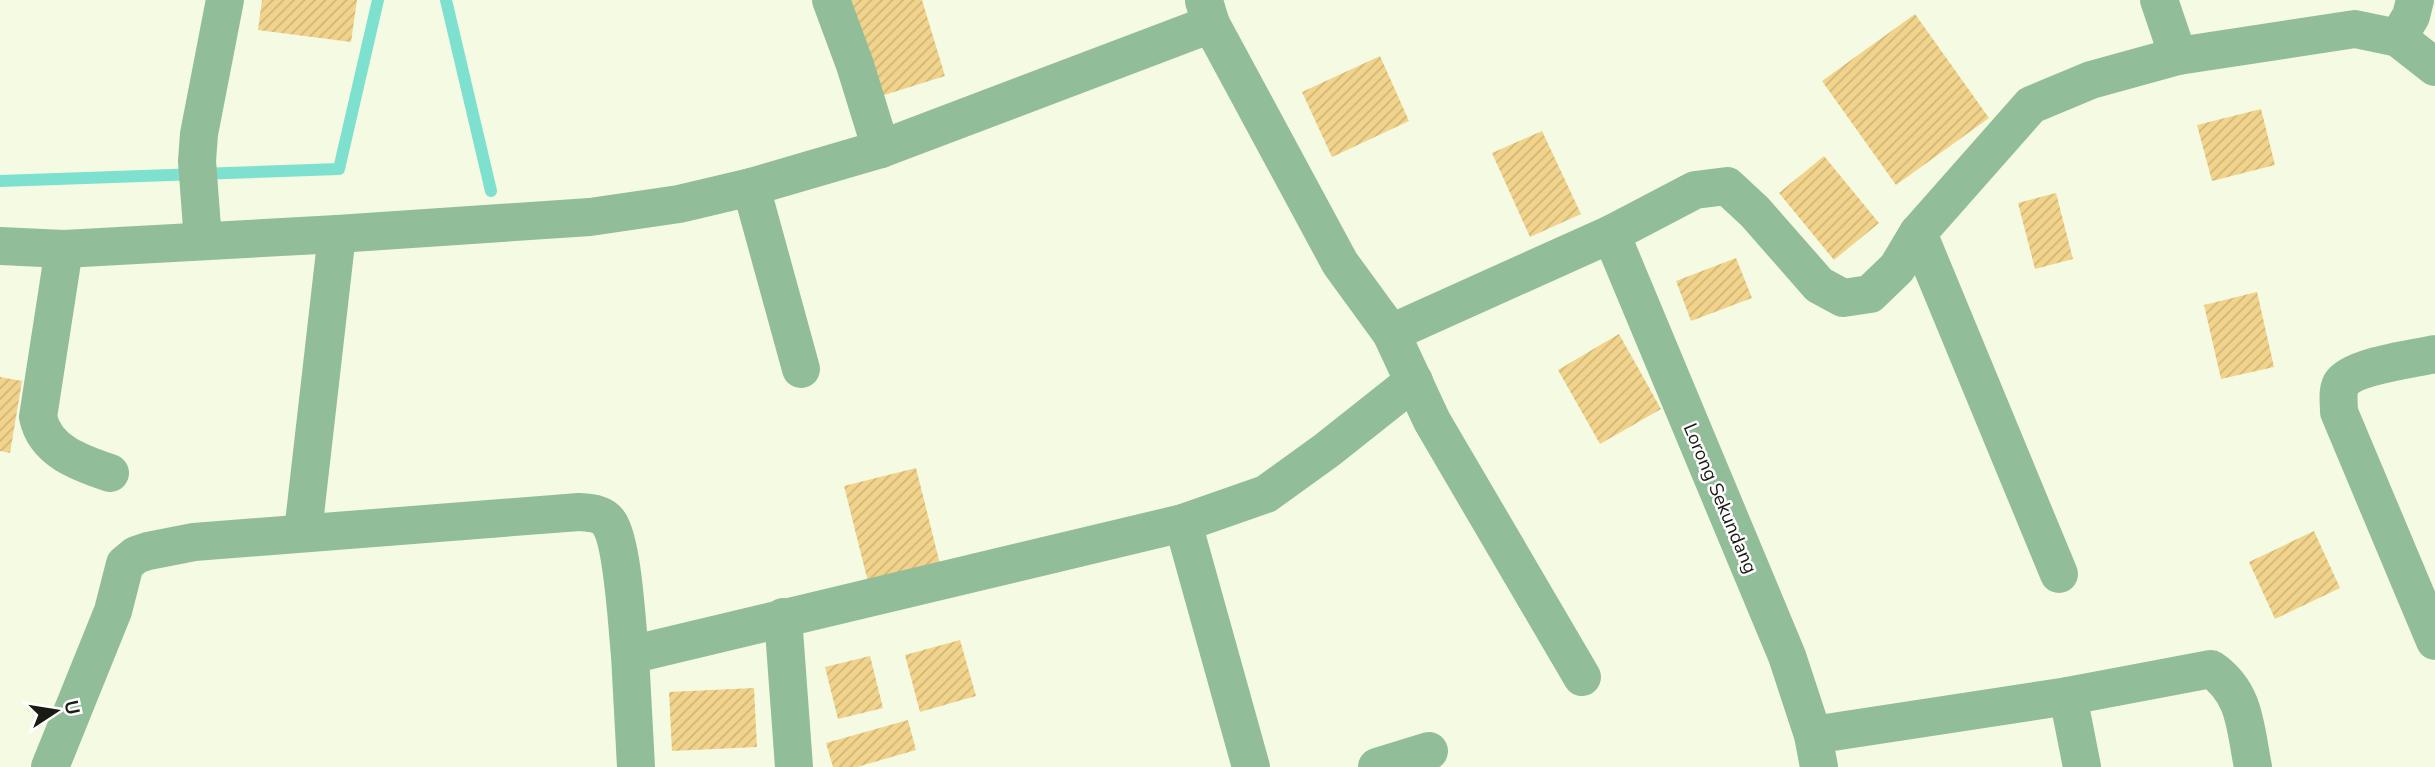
<svg xmlns="http://www.w3.org/2000/svg" width="2435" height="767" viewBox="0 0 2435 767" font-family="'Nunito Sans',sans-serif">
<style>
.lines{fill:none;stroke-linecap:round;stroke-linejoin:round}
.stream{stroke:#7ee0cf;stroke-width:12}
.building{fill:url(#building-hatch)}
.minor{stroke:#91be99;stroke-width:38}
.labels{text-anchor:middle;stroke-width:5;stroke-linejoin:round;paint-order:stroke}
.street-label{font-size:19px;fill:#191b13;stroke:#fff}
</style>
<defs>
<pattern id="building-hatch" width="6" height="6" patternUnits="userSpaceOnUse" patternTransform="scale(1.75)"><rect width="6" height="6" fill="#f2d38c"/><path d="M-1 1l2-2M0 6l6-6M5 7l2-2" fill="none" stroke="#cfb578"/></pattern>
</defs>
<rect width="100%" height="100%" fill="#f5fbe3"/>
<g class="lines">
<g class="stream">
<path d="M 446,0 L 491,191"/>
<path d="M 0,181 L 339,169 L 378,0"/>
</g>
</g>
<g class="building">
<path d="M 262,0 L 357,0 L 351,42 L 258,30 Z"/>
<path d="M 849,0 L 922,0 L 945,76 L 878,97 Z"/>
<path d="M 1915,14 L 1989,118 L 1896,185 L 1822,81 Z"/>
<path d="M 1380,56 L 1409,121 L 1332,157 L 1302,92 Z"/>
<path d="M 2261,109 L 2275,165 L 2212,181 L 2197,125 Z"/>
<path d="M 1542,131 L 1581,214 L 1530,237 L 1492,153 Z"/>
<path d="M 1824,156 L 1879,223 L 1834,260 L 1779,193 Z"/>
<path d="M 2056,193 L 2073,259 L 2035,269 L 2018,203 Z"/>
<path d="M 1736,258 L 1752,298 L 1691,321 L 1676,281 Z"/>
<path d="M 2257,292 L 2274,367 L 2221,379 L 2204,305 Z"/>
<path d="M 1619,334 L 1661,409 L 1600,444 L 1558,370 Z"/>
<path d="M 0,377 L 22,381 L 10,453 L 0,451 Z"/>
<path d="M 916,468 L 940,564 L 868,582 L 844,486 Z"/>
<path d="M 2314,531 L 2340,588 L 2275,619 L 2249,562 Z"/>
<path d="M 960,640 L 976,696 L 920,712 L 905,655 Z"/>
<path d="M 870,656 L 883,708 L 838,719 L 825,667 Z"/>
<path d="M 754,688 L 757,747 L 672,751 L 669,692 Z"/>
<path d="M 908,720 L 916,750 L 857,767 L 833,767 L 826,743 Z"/>
</g>
<g class="lines">
<g class="minor">
<path d="M 831,0 L 855,65 L 881,149"/>
<path d="M 2159,0 L 2178,56"/>
<path d="M 1204,1 L 1211,24 L 1340,263 L 1391,333"/>
<path d="M 2398,38 L 2411,16 L 2415,0"/>
<path d="M 751,187 L 801,369"/>
<path d="M 1918,233 L 2059,574"/>
<path d="M 1611,234 L 1787,656 L 1813,735 L 1819,767"/>
<path d="M 203,241 L 197,161 L 199,134 L 225,0"/>
<path d="M 0,246 L 64,249 L 337,234 L 590,217 L 679,204 L 751,187 L 881,149 L 1211,24"/>
<path d="M 64,249 L 38,417 C 45,451 80,463 110,473"/>
<path d="M 2435,354 C 2414,359 2352,366 2341,384 C 2337,392 2339,403 2339,412 L 2435,641"/>
<path d="M 1183,523 L 1251,767"/>
<path d="M 303,532 L 337,234"/>
<path d="M 783,617 L 794,767"/>
<path d="M 1582,677 L 1432,421 L 1391,333 L 1611,234 L 1695,190 L 1727,186 L 1755,212 L 1819,285 L 1843,298 L 1870,294 L 1897,268 L 1918,233 L 2031,105 L 2091,80 L 2178,56 L 2355,29 L 2398,38 L 2435,67"/>
<path d="M 2068,696 L 2082,767"/>
<path d="M 1813,735 L 2068,696 L 2211,669 C 2246,693 2245,728 2253,767"/>
<path d="M 50,767 L 113,611 L 125,564 L 136,555 L 148,551 L 194,542 L 579,512 C 590,513 603,513 609,523 C 623,543 627,627 630,655"/>
<path d="M 636,767 L 630,655 L 1183,523 L 1266,494 L 1327,450 L 1414,381"/>
<path d="M 1377,767 L 1429,751"/>
</g>
</g>
<g class="labels">
<g class="street-label">
<text transform="translate(1721 498) rotate(67)" y="7">Lorong Sekundang</text>
</g>
</g>
<g transform="translate(56 711) rotate(78)" stroke="#ffffff" stroke-width="5" paint-order="stroke">
<path d="M0-5L12 26L0 18L-12 26Z" fill="#191b13"/>
<text y="-10" font-size="19" font-weight="bold" text-anchor="middle" fill="#191b13">U</text>
</g>
</svg>
